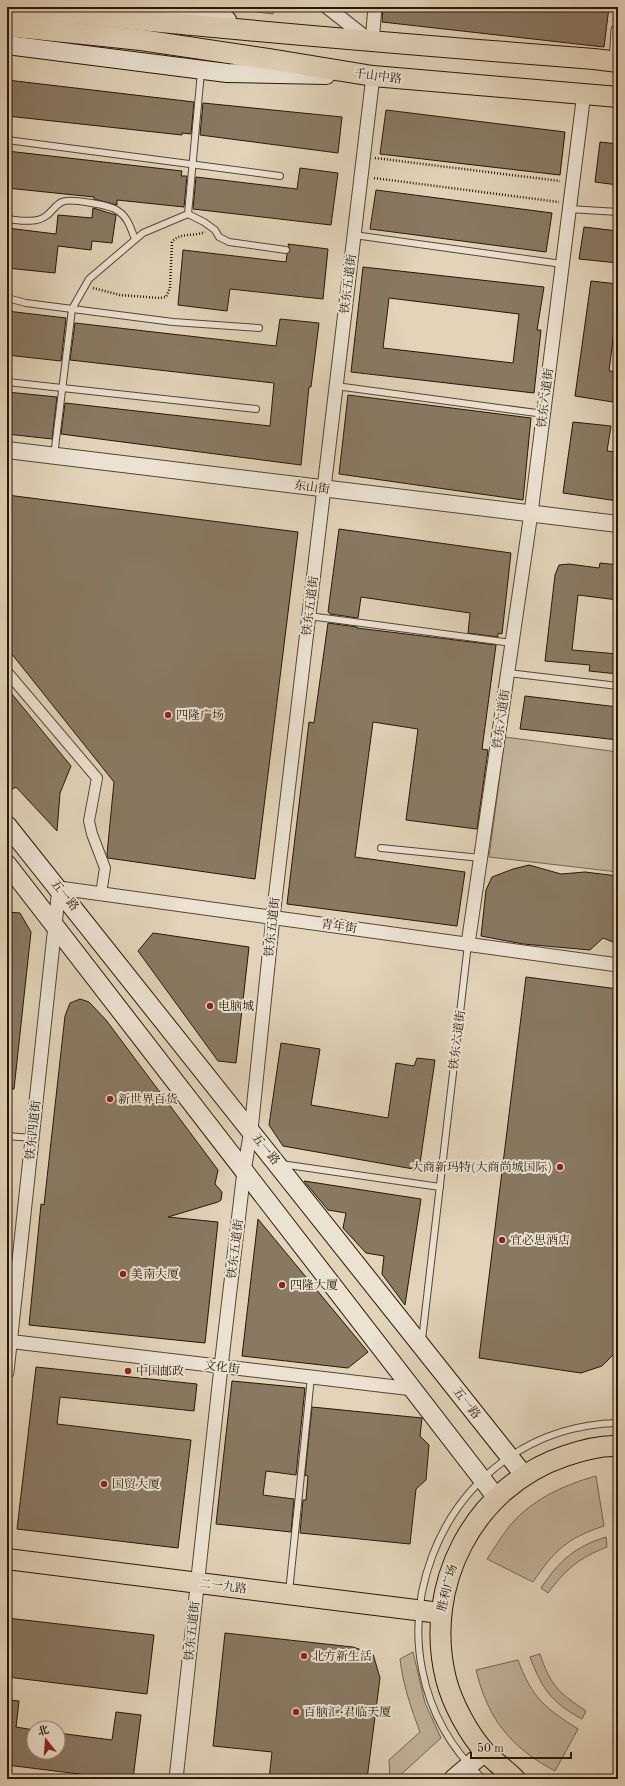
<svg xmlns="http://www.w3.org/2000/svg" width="625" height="1786" viewBox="0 0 625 1786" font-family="'Old Standard TT','Noto Serif SC',serif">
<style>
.green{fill:#c2b39b;stroke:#756550}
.building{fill:#897963;stroke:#281706;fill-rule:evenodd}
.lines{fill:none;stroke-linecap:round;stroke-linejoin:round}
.service-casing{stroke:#564633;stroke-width:8}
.pedestrian-casing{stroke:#564633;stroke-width:12}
.minor-casing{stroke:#564633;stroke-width:15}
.tertiary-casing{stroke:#564633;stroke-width:18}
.secondary-casing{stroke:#281706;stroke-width:20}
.primary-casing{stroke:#281706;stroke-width:22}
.path{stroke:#281706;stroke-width:2.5;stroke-dasharray:1 2;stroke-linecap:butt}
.service{stroke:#ece2d2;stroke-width:6}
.pedestrian{stroke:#ece2d2;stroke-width:10}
.minor{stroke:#ece2d2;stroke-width:13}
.tertiary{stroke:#ece2d2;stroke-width:16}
.secondary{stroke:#ece2d2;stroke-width:18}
.primary{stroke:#e2d3b9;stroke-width:20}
.poi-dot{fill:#8f2418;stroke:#ece2d2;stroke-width:1.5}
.labels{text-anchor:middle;stroke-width:4;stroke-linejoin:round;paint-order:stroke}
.street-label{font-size:12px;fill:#281706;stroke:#ece2d2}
.poi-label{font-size:12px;fill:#281706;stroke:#ece2d2;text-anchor:start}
</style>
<rect width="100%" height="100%" fill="#e2d3b9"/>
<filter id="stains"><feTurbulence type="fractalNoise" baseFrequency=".005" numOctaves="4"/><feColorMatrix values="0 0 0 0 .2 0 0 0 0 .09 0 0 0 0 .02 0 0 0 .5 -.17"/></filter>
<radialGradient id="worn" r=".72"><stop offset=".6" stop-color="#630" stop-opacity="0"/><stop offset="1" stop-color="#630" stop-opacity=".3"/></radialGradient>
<g class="green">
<path d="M 219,7 L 274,7 L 273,14 Z"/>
<path d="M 505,737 L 618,752 L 618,872 L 489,857 Z"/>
<path d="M 596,1476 L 604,1526 C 567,1538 554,1551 533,1582 L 487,1559 C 494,1549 500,1538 508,1528 C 529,1501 563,1485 596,1476 Z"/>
<path d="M 606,1537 L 607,1547 C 579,1558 566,1569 548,1593 L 541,1588 C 559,1561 574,1547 606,1537 Z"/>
<path d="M 413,1652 L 425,1703 L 441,1738 L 396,1779 L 390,1779 L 389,1760 L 420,1732 C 411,1708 403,1685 400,1659 Z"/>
<path d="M 540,1654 C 550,1685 559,1693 586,1711 L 582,1719 C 551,1702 542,1689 530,1657 Z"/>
<path d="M 518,1660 C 532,1698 545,1708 578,1729 L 555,1771 C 510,1747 488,1719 476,1670 Z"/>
</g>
<g class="building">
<path d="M 383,7 L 609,7 L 604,47 L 382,22 Z"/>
<path d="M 7,80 L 194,102 L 191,134 L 182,133 L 182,135 L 7,116 Z"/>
<path d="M 203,103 L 342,117 L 338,153 L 200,135 Z"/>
<path d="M 386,110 L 565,132 L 560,175 L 380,154 Z"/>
<path d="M 600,142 L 618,144 L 618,185 L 595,182 Z"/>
<path d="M 7,151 L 182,171 L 181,176 L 187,176 L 184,207 L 117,200 L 117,205 L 94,199 L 94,197 L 7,188 Z"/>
<path d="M 300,168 L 338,173 L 331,225 L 193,209 L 196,177 L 297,189 Z"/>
<path d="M 376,190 L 552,213 L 546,252 L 370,229 Z"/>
<path d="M 93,208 L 116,215 L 112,243 L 92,241 L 91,250 L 58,246 L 55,273 L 7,268 L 7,228 L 56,234 L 58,215 L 92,218 Z"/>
<path d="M 584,227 L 618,231 L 618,263 L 579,259 Z"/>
<path d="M 288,244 L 328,249 L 323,299 L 230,289 L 227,311 L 178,305 L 183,250 L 286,262 L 287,254 L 290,250 Z"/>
<path d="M 363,267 L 544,287 L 537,330 L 541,330 L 534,393 L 351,372 ZM 389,298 L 519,314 L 513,363 L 383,348 Z"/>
<path d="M 591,281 L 618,284 L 618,299 L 609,371 L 618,372 L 613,402 L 575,396 Z"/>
<path d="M 7,311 L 66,318 L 61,361 L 7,355 Z"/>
<path d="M 280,319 L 319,323 L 311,387 L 309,387 L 301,465 L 61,434 L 65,403 L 270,426 L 274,383 L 70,360 L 75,323 L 276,346 Z"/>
<path d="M 7,392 L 57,397 L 52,439 L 7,434 Z"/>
<path d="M 348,395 L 531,418 L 523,500 L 339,474 Z"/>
<path d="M 573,422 L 611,426 L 607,451 L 618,452 L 618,501 L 563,493 Z"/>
<path d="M 7,495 L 298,532 L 255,879 L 108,858 L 107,854 L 114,782 L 7,648 Z"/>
<path d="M 339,529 L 511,553 L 502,634 L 498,633 L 498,637 L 468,633 L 470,613 L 361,597 L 358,618 L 330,614 L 330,613 L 328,612 Z"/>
<path d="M 600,563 L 618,565 L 618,600 L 578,595 L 572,650 L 618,654 L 618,674 L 589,671 L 590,665 L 545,661 L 555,575 L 559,565 L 569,564 L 599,568 Z"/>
<path d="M 328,623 L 357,627 L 357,628 L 496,645 L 482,749 L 488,750 L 477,829 L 406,820 L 418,729 L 373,722 L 355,857 L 465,872 L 457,926 L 287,904 L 309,722 L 314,723 Z"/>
<path d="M 7,688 L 71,766 L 60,793 L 57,831 L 16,787 L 7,792 Z"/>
<path d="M 525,696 L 618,707 L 618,740 L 520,729 Z"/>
<path d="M 529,865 L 561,874 L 585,872 L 618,876 L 618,944 L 603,938 L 590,950 L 523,944 L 481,936 L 486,890 L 492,877 L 513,869 Z"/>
<path d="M 7,912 L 20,913 L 31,932 L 14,1089 L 7,1089 Z"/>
<path d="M 153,933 L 249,947 L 236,1063 L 218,1061 L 138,951 Z"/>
<path d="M 526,977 L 618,989 L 618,1344 L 616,1352 L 602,1366 L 581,1373 L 479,1358 Z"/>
<path d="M 80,999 L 89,1002 L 106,1020 L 218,1170 L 215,1184 L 222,1192 L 221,1200 L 218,1202 L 168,1217 L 218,1222 L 205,1343 L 29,1325 L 41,1204 L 44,1205 L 65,1016 L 70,1003 Z"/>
<path d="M 281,1043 L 320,1049 L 311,1105 L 388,1118 L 396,1063 L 414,1066 L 417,1058 L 435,1060 L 419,1170 L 283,1146 L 269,1125 Z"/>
<path d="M 304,1181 L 421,1199 L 405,1305 L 382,1274 L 384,1256 L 366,1253 L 343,1228 L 346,1213 L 328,1210 Z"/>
<path d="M 258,1219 L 368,1352 L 348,1368 L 242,1356 Z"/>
<path d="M 36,1367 L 197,1384 L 194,1411 L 60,1397 L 57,1424 L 191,1440 L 178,1548 L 17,1529 Z"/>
<path d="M 232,1381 L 305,1388 L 296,1475 L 266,1471 L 263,1495 L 294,1499 L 291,1532 L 216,1524 Z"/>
<path d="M 312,1407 L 422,1418 L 420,1436 L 429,1445 L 426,1480 L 416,1489 L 410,1544 L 300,1533 L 303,1500 L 306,1500 L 308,1476 L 305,1475 Z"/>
<path d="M 7,1618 L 154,1635 L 147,1694 L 7,1677 Z"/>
<path d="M 225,1633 L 353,1647 L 373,1654 L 380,1678 L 367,1779 L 269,1779 L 272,1752 L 213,1746 Z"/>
<path d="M 7,1700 L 19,1701 L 16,1727 L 34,1730 L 34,1752 L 58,1752 L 58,1733 L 112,1740 L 116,1712 L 141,1715 L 133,1779 L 119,1779 L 7,1765 Z"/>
</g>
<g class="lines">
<g class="service-casing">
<g id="service">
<path d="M 7,140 L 280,176"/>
<path d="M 569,209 L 618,212"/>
<path d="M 188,214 L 204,222 L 215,230 L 219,237 L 229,242 L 286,250"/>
<path d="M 7,219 C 18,220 36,224 46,216 C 52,212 55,205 62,202 C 69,198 111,205 118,211 C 128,217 131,229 135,239"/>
<path d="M 354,235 L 562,264"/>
<path d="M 7,298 L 26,303 L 173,322 L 259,328"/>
<path d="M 7,382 L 256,409"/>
<path d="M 336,386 L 544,414"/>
<path d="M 54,456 L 72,309 L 89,279 L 143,233 L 188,214 L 201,72"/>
<path d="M 309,616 L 512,643"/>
<path d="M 508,673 L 618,686"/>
<path d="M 381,848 L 481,858"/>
<path d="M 7,1136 L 32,1138"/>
<path d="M 281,1164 L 440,1187"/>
<path d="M 422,1340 L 468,944"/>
<path d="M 289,1592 L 311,1377"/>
<path d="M 483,1779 C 350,1654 436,1427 618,1423"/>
</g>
</g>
<g class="pedestrian-casing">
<path id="pedestrian" d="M 7,672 L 97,778 L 89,821 L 92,834 L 105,868 L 101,894"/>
</g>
<g class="minor-casing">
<g id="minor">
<path d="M 327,7 L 369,40"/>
<path d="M 372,42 L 375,7"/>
<path d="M 616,62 L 618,30"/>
<path d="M 468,944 L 531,513 L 584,93"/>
<path d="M 7,1341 L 413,1389"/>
<path d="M 7,1372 L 59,888 L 618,965"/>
<path d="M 176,1779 L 221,1367 L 244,1171 L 251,1130 L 273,917 L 373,76"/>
</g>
</g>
<g class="tertiary-casing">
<path id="tertiary" d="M 7,450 L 618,524"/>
</g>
<g class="secondary-casing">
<g id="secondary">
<path d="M 145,7 L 227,20"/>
<path d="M 7,45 L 227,73 L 326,75"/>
<path d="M 7,825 L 524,1475"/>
<path d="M 7,864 L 496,1497"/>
<path d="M 453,1779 L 485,1752"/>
</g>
</g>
<g class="primary-casing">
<g id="primary">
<path d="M 14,7 C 207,28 400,44 594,59 L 618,62"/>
<path d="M 7,26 L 141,40 L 268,59 L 373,76 L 618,97"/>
<path d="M 7,1559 L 440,1613"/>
<path d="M 515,1779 C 506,1770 495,1762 486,1753 C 469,1735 452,1703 446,1679 C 423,1586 473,1487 565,1456 C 582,1450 600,1445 618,1446"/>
</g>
</g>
<g class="path">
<path d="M 375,158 L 560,181"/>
<path d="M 374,178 L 559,202"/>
<path d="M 93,288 L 120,295 L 160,298 L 166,297 L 170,288 L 172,242 C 180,232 193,237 205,232"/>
</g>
<use href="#service" class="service"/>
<use href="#pedestrian" class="pedestrian"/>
<use href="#minor" class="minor"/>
<use href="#tertiary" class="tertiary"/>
<use href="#secondary" class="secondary"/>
<use href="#primary" class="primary"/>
</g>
<g class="poi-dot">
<circle cx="168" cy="715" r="4"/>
<circle cx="210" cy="1006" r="4"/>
<circle cx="110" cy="1099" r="4"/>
<circle cx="560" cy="1167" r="4"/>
<circle cx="502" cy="1240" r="4"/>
<circle cx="123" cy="1274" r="4"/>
<circle cx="282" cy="1285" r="4"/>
<circle cx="128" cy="1371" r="4"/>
<circle cx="104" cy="1484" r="4"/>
<circle cx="304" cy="1656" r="4"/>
<circle cx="296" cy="1712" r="4"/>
</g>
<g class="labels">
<g class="street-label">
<text transform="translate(378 76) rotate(7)" y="4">千山中路</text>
<text transform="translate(348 284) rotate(-83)" y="4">铁东五道街</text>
<text transform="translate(545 398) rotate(-83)" y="4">铁东六道街</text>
<text transform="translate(312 487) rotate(7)" y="4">东山街</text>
<text transform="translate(310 606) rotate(-83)" y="4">铁东五道街</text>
<text transform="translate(501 719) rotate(-82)" y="4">铁东六道街</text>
<text transform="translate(65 895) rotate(51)" y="4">五一路</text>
<text transform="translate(339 926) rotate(8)" y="4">青年街</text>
<text transform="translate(272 927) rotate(-84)" y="4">铁东五道街</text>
<text transform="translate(457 1040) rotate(-83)" y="4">铁东六道街</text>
<text transform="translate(33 1130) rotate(-84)" y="4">铁东四道街</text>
<text transform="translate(266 1149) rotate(51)" y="4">五一路</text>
<text transform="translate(235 1249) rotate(-83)" y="4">铁东五道街</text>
<text transform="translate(222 1367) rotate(7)" y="4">文化街</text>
<text transform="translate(467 1403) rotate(52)" y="4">五一路</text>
<text transform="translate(223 1586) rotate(7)" y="4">二一九路</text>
<text transform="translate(447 1588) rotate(-76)" y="4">胜利广场</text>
<text transform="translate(192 1631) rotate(-84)" y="4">铁东五道街</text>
</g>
<g class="poi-label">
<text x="176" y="719">四隆广场</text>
<text x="218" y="1010">电脑城</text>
<text x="118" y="1103">新世界百货</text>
<text x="552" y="1171" text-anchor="end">大商新玛特(大商尚城国际)</text>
<text x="510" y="1244">宜必思酒店</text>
<text x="131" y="1278">美南大厦</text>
<text x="290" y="1289">四隆大厦</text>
<text x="136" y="1375">中国邮政</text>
<text x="112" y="1488">国贸大厦</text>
<text x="312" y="1660">北方新生活</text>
<text x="304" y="1716">百脑汇·君临天厦</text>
</g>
</g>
<rect width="625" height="1786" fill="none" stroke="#e2d3b9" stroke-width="24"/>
<rect x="8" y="8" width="609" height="1770" fill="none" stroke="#281706" stroke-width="2"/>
<rect x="12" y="12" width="601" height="1762" fill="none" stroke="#281706"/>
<g transform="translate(46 1740) rotate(343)"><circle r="19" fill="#ece2d2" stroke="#9e9180"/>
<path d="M0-3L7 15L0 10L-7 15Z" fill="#8f2418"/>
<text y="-6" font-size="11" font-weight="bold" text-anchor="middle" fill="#281706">北</text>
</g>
<path d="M471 1752v6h100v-6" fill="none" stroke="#281706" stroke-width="2"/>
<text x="477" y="1752" font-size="12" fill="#281706" stroke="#ece2d2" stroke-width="3" paint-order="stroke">50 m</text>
<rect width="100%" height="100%" filter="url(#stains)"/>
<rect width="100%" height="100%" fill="url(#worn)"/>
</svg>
